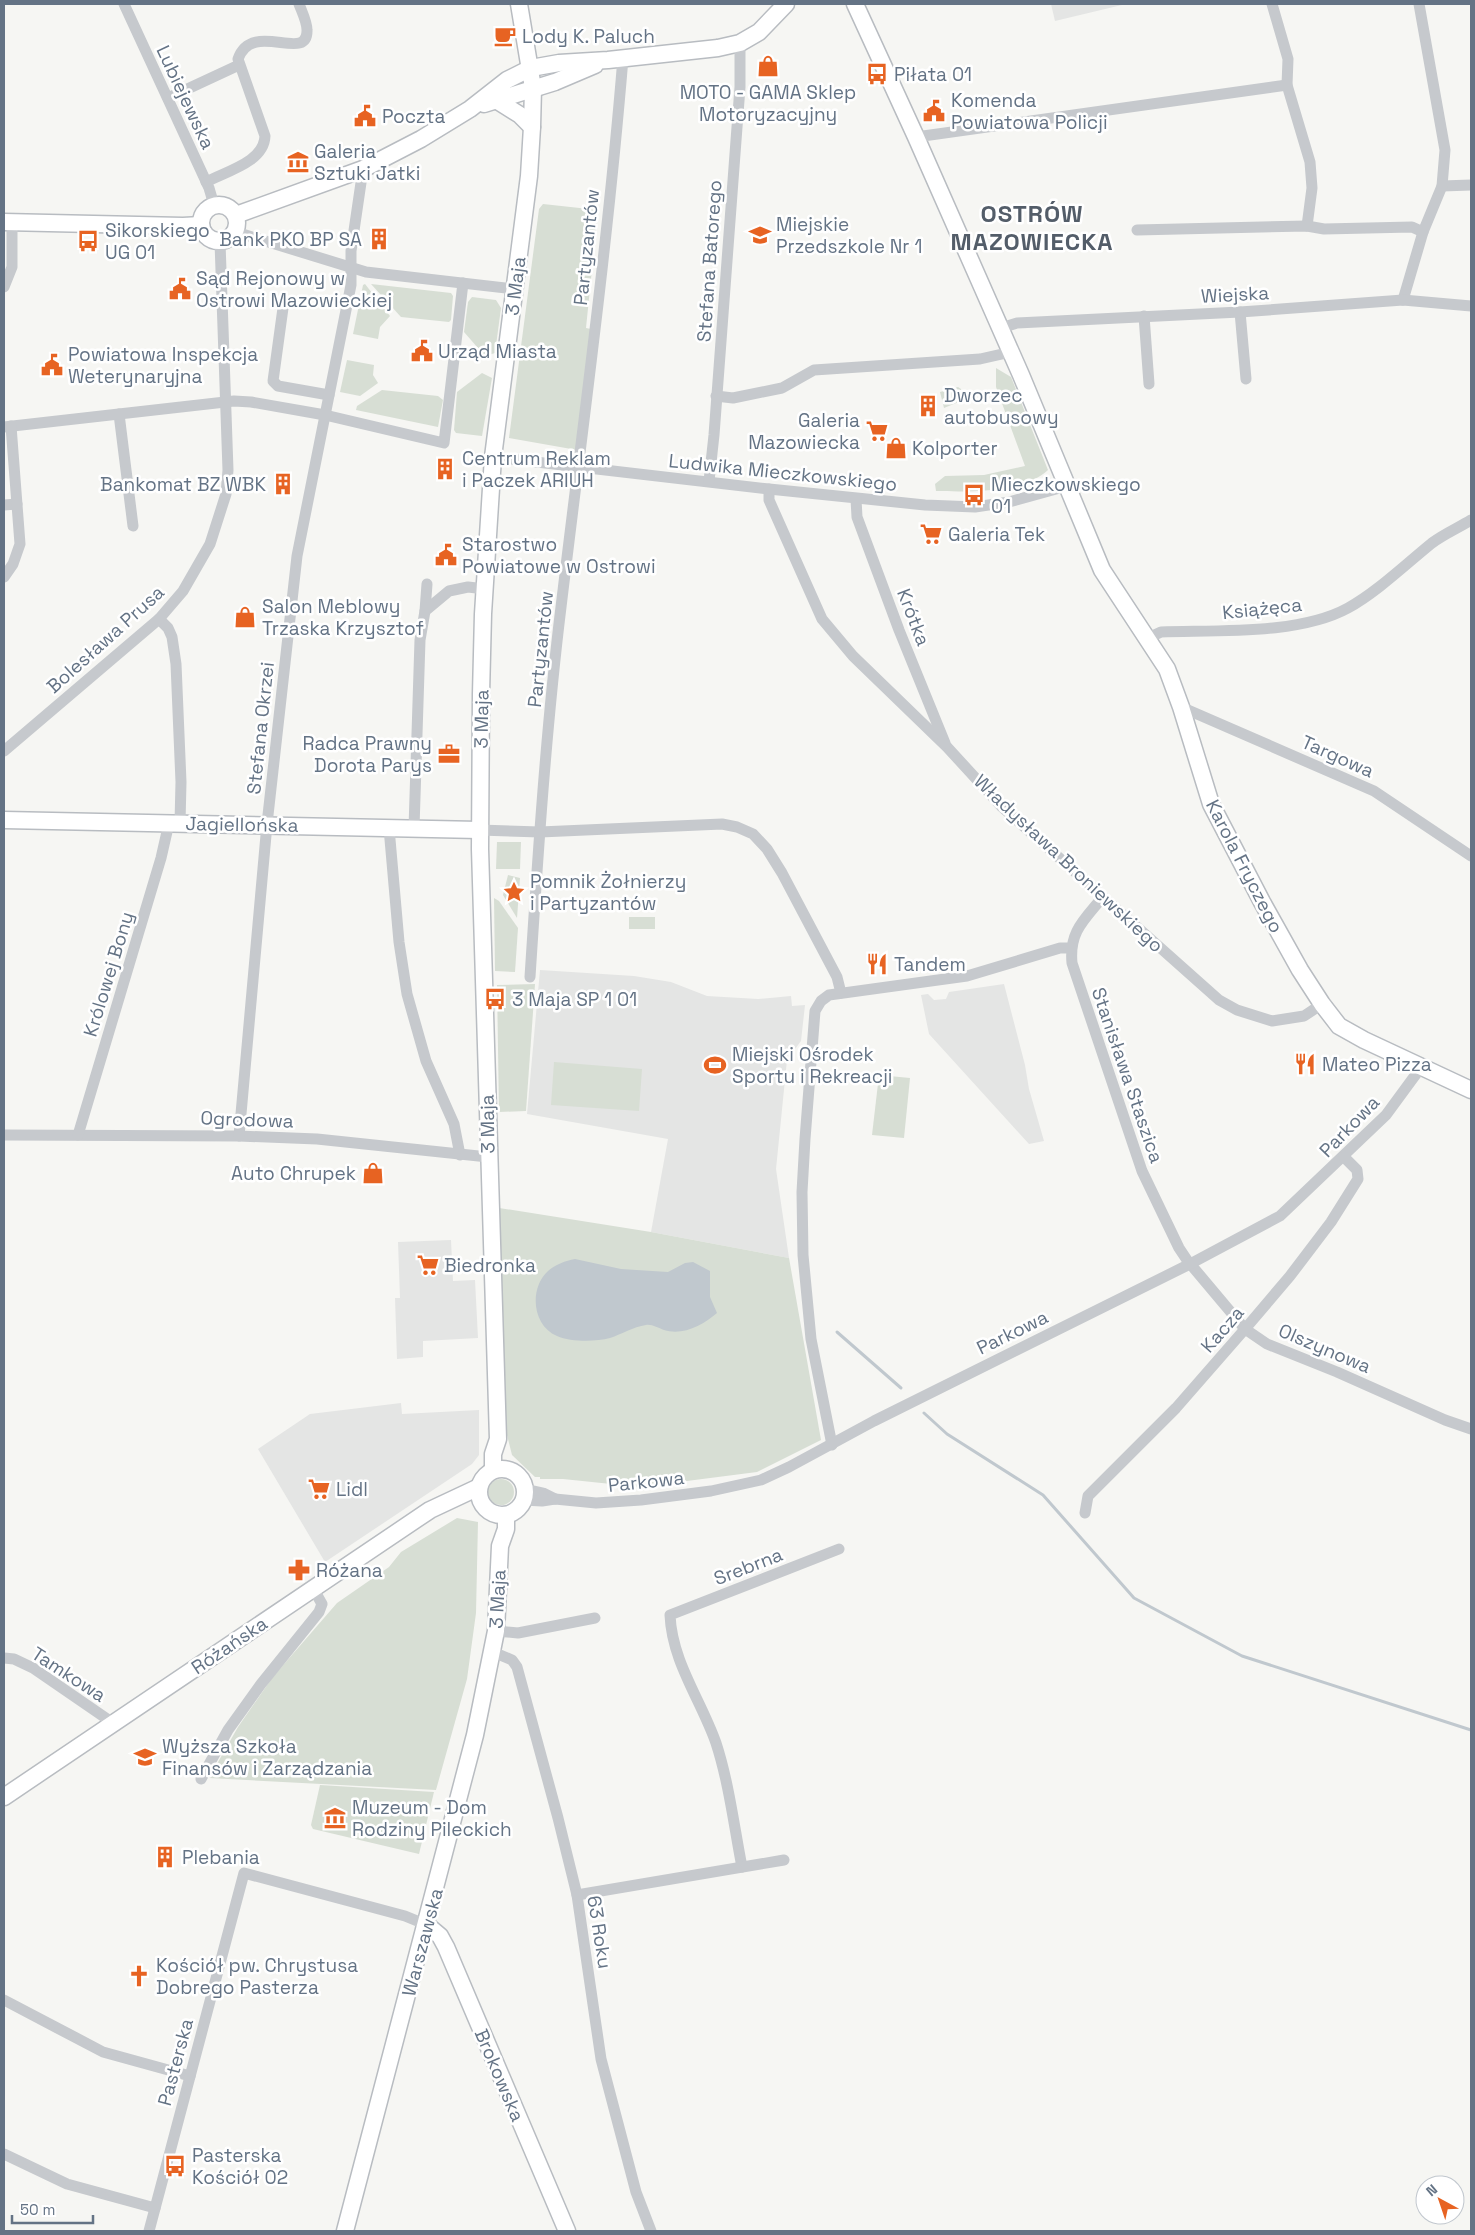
<svg xmlns="http://www.w3.org/2000/svg" width="1475" height="2235" viewBox="0 0 1475 2235" font-family="'Space Grotesk',sans-serif">
<style>
.built{fill:#e4e5e4}
.green{fill:#d7ded4}
.water{fill:#c0c8ce}
.lines{fill:none;stroke-linecap:round;stroke-linejoin:round}
.stream{stroke:#c0c8ce;stroke-width:3}
.secondary-casing{stroke:#b8bcc1;stroke-width:19}
.street{stroke:#c6c9cd;stroke-width:11}
.secondary{stroke:#fff;stroke-width:16}
.labels{text-anchor:middle;stroke-width:5;stroke-linejoin:round;paint-order:stroke}
.poi-label{font-size:19px;fill:#647385;stroke:#fff;text-anchor:start}
.street-label{font-size:19px;fill:#647385;stroke:#fff}
.district-label{font-size:24px;font-weight:bold;letter-spacing:1px;fill:#535d69;stroke:#fff}
</style>
<rect width="100%" height="100%" fill="#f6f6f3"/>
<g class="built">
<path d="M 1051,4 L 1126,4 L 1055,21 Z"/>
<path d="M 540,970 L 634,976 L 671,982 L 707,996 L 758,999 L 791,996 L 792,1006 L 805,1005 L 801,1041 L 787,1060 L 776,1169 L 789,1258 L 651,1232 L 668,1139 L 527,1114 Z"/>
<path d="M 1004,984 L 1025,1065 L 1029,1089 L 1044,1141 L 1029,1144 L 929,1034 L 921,995 L 928,994 L 934,1000 L 946,999 L 949,992 Z"/>
<path d="M 451,1240 L 453,1281 L 475,1280 L 478,1338 L 423,1341 L 423,1357 L 397,1359 L 395,1298 L 400,1298 L 398,1242 Z"/>
<path d="M 401,1403 L 402,1414 L 479,1410 L 479,1455 L 472,1464 L 325,1562 L 258,1449 L 310,1414 Z"/>
</g>
<g class="green">
<path d="M 543,204 L 598,210 L 586,328 L 591,329 L 577,450 L 509,438 L 539,209 Z"/>
<path d="M 365,284 L 390,316 L 380,327 L 378,339 L 353,334 L 363,285 Z"/>
<path d="M 371,284 L 451,293 L 453,296 L 451,320 L 449,322 L 401,317 Z"/>
<path d="M 472,297 L 496,300 L 501,308 L 495,353 L 485,356 L 464,332 L 468,302 Z"/>
<path d="M 347,360 L 374,365 L 373,375 L 378,383 L 360,396 L 340,392 Z"/>
<path d="M 996,368 L 1011,377 L 1048,470 C 1023,493 969,492 936,491 L 935,484 L 945,476 L 984,475 L 1025,466 L 996,387 Z"/>
<path d="M 482,373 L 492,378 L 482,436 L 456,433 L 454,430 L 457,392 Z"/>
<path d="M 958,387 L 961,389 L 961,401 L 944,408 L 940,392 Z"/>
<path d="M 382,390 L 438,396 L 443,400 L 438,427 L 356,410 L 357,406 Z"/>
<path d="M 497,842 L 521,842 L 520,869 L 496,869 Z"/>
<path d="M 508,875 L 520,878 L 517,918 L 503,895 Z"/>
<path d="M 494,898 L 499,901 L 518,928 L 515,972 L 495,971 Z"/>
<rect x="629" y="917" width="26" height="12"/>
<path d="M 535,984 L 526,1111 L 499,1112 L 497,985 Z"/>
<path d="M 554,1062 L 642,1069 L 639,1111 L 551,1105 Z"/>
<path d="M 879,1075 L 910,1078 L 904,1138 L 872,1135 Z"/>
<path d="M 493,1207 L 651,1232 L 789,1258 L 821,1440 L 757,1472 L 640,1487 L 563,1479 L 540,1479 L 540,1477 L 535,1477 L 512,1455 L 505,1427 Z"/>
<circle cx="501" cy="1492" r="13"/>
<path d="M 457,1518 L 478,1522 L 476,1613 L 467,1679 L 436,1790 L 209,1778 L 238,1727 L 272,1678 L 337,1603 L 389,1567 L 401,1552 Z"/>
<path d="M 320,1785 L 434,1792 L 419,1854 L 313,1829 L 311,1825 Z"/>
</g>
<path class="water" d="M 575,1259 L 621,1269 L 668,1272 L 685,1263 L 693,1262 L 710,1271 L 710,1297 L 717,1313 C 703,1325 683,1336 664,1330 C 658,1328 652,1324 646,1325 C 633,1327 622,1334 610,1338 C 595,1342 571,1342 557,1336 C 532,1326 529,1288 548,1271 C 556,1264 565,1261 575,1259 Z"/>
<g class="lines">
<g class="stream">
<path d="M 837,1332 L 901,1388"/>
<path d="M 924,1413 L 947,1434 L 1043,1495 L 1134,1598 L 1242,1656 L 1471,1730"/>
</g>
<g class="secondary-casing">
<g id="secondary">
<path d="M 855,4 L 916,137 L 1021,375 L 1102,570 L 1167,669 L 1181,707 L 1211,804 L 1262,902 L 1300,970 L 1322,1004 L 1339,1026 L 1364,1040 L 1471,1090"/>
<path d="M 496,100 L 520,115 L 532,127"/>
<path d="M 484,104 L 555,82 L 595,65"/>
<circle cx="219" cy="223" r="18"/>
<path d="M 236,215 L 363,169 L 421,139 L 470,109 L 507,80 L 531,68 L 559,63 L 608,60 L 718,48 L 740,43 L 759,32 L 786,4"/>
<path d="M 4,222 L 183,226 L 201,225"/>
<path d="M 4,820 L 479,830"/>
<circle cx="502" cy="1492" r="23"/>
<path d="M 493,1470 L 493,1454 L 498,1439 L 480,849 L 481,694 L 483,614 L 493,457 L 529,176 L 532,127 L 533,88 L 519,4"/>
<path d="M 4,1797 L 430,1510 L 479,1487"/>
<path d="M 427,1925 L 440,1936 L 446,1947 L 567,2231"/>
<path d="M 345,2231 L 475,1735 L 496,1631 L 500,1546 L 506,1529 L 506,1515"/>
</g>
</g>
<g class="street">
<path d="M 124,4 L 209,188 L 214,205"/>
<path d="M 1272,4 L 1288,59 L 1287,85 L 1310,162 L 1312,188 L 1307,226"/>
<path d="M 168,98 L 239,65"/>
<path d="M 916,137 L 1287,85"/>
<path d="M 206,182 C 227,171 264,162 265,136 L 238,59 C 252,19 308,64 307,30 C 307,22 302,12 299,4"/>
<path d="M 1442,186 L 1471,185"/>
<path d="M 1137,230 L 1307,226 L 1324,229 L 1412,227 L 1423,232"/>
<path d="M 236,232 L 366,272 L 514,289"/>
<path d="M 4,287 L 12,267 L 12,223"/>
<path d="M 1403,300 L 1423,232 L 1442,186 L 1445,150 L 1419,4"/>
<path d="M 283,308 L 273,381 L 278,386 L 329,395"/>
<path d="M 1240,312 L 1246,379"/>
<path d="M 1144,316 L 1149,384"/>
<path d="M 1001,328 L 1017,323 L 1240,312 L 1403,300 L 1471,306"/>
<path d="M 716,396 L 733,398 L 782,388 L 814,370 L 980,359 L 1011,352"/>
<path d="M 119,414 L 133,526"/>
<path d="M 4,427 L 234,401 L 251,402 L 325,415 L 444,443 L 463,283"/>
<path d="M 493,457 L 769,489 L 925,505 L 975,507 L 1009,502 L 1067,486"/>
<path d="M 709,481 L 714,435 L 740,87 L 740,43"/>
<path d="M 769,489 L 769,500 L 822,619 L 853,656 L 947,747 L 1002,807 L 1219,1000 L 1237,1010 L 1272,1021 L 1304,1016 L 1322,1004"/>
<path d="M 856,499 L 857,517 L 899,630 L 945,743"/>
<path d="M 4,505 L 17,504"/>
<path d="M 4,577 L 13,564 L 20,544 L 11,426"/>
<path d="M 425,611 L 427,584"/>
<path d="M 159,619 L 168,628 L 172,637 L 176,664 L 181,782 L 180,823"/>
<path d="M 1148,638 L 1161,632 C 1216,630 1299,635 1348,608 C 1377,592 1406,564 1432,543 C 1444,534 1458,528 1471,520"/>
<path d="M 1181,707 L 1374,791 L 1471,856"/>
<path d="M 4,751 L 159,619 L 183,591 L 210,544 L 226,494 L 228,470 L 220,242"/>
<path d="M 389,828 L 399,942 L 407,994 L 426,1061 L 454,1124 L 460,1155"/>
<path d="M 414,828 L 420,640 L 425,611 L 449,591 L 468,587 L 485,589"/>
<path d="M 479,830 L 540,832 L 722,824 L 737,827 L 753,834 L 767,849 L 782,873 L 837,977 L 841,993"/>
<path d="M 1102,898 C 1084,920 1069,932 1072,963 L 1142,1171 L 1179,1248 L 1187,1260 L 1245,1329 L 1267,1344 L 1337,1372 L 1445,1420 L 1471,1429"/>
<path d="M 530,977 C 538,853 546,730 561,607 C 583,424 608,242 623,58"/>
<path d="M 4,1135 L 239,1136 L 317,1139 L 488,1157"/>
<path d="M 78,1135 L 161,858 L 169,823"/>
<path d="M 239,1136 L 267,824 L 297,556 L 351,285 L 351,251 L 363,169"/>
<path d="M 832,1445 L 811,1339 L 803,1255 L 802,1192 L 805,1139 L 815,1011 L 821,1001 L 829,995 L 967,976 L 1060,948 L 1071,948"/>
<path d="M 525,1489 L 543,1493 L 555,1499"/>
<path d="M 523,1500 L 542,1501 L 555,1499 L 596,1503 L 641,1500 L 711,1491 L 761,1480 L 789,1467 L 874,1421 L 1190,1264 L 1280,1216 L 1386,1115 L 1422,1066"/>
<path d="M 1085,1513 L 1088,1496 L 1176,1408 L 1245,1329 L 1290,1276 L 1331,1222 L 1358,1179 L 1357,1170 L 1344,1157"/>
<path d="M 496,1631 L 518,1633 L 595,1618"/>
<path d="M 493,1652 L 512,1660 L 517,1667 L 558,1818 L 577,1895 L 601,2059 L 636,2192 L 651,2231"/>
<path d="M 4,1658 L 14,1659 L 33,1668 L 113,1723"/>
<path d="M 201,1779 L 228,1730 L 261,1684 L 319,1612 L 322,1604 L 313,1588"/>
<path d="M 742,1867 C 734,1826 729,1783 716,1743 C 701,1700 672,1662 670,1615 L 839,1549"/>
<path d="M 577,1895 L 784,1860"/>
<path d="M 4,2000 L 103,2052 L 190,2076"/>
<path d="M 4,2154 L 67,2184 L 155,2208"/>
<path d="M 149,2231 L 244,1873 L 405,1916 L 427,1925"/>
</g>
<use href="#secondary" class="secondary"/>
</g>
<defs>
<g id="cafe-bare" transform="scale(1.725)"><path d="M-5.5-4.5H6V0H3Q3 3.5 0 3.5H-2.5Q-5.5 3.5-5.5 0ZM3-3.2v2h1.7v-2ZM-6 4.5H4V6H-6Z" fill="#e76322" stroke="#fff" stroke-width="2.5" paint-order="stroke"/></g>
<g id="shop-bare" transform="scale(1.725)"><path d="M-5-2.5h2.3a2.7 3.5 0 0 1 5.4 0H5L5.5 6h-11ZM-1.5-2.5h3a1.5 2.3 0 0 0-3 0Z" fill="#e76322" stroke="#fff" stroke-width="2.5" paint-order="stroke"/></g>
<g id="bus-bare" transform="scale(1.725)"><path d="M-5-6H5V4H4V6H2V4H-2V6H-4V4H-5ZM-3.5-4V0h7V-4ZM-3.5 1.2v1.5H-2V1.2ZM2 1.2v1.5H3.5V1.2Z" fill="#e76322" stroke="#fff" stroke-width="2.5" paint-order="stroke"/></g>
<g id="civic-bare" transform="scale(1.725)"><path d="M-.6-6.5H3V-4.5H.6V-3L4-1V1h2V6H-6V1h2V-1L-.6-3ZM-1.2 2.5V6h2.4V2.5Z" fill="#e76322" stroke="#fff" stroke-width="2.5" paint-order="stroke"/></g>
<g id="museum-bare" transform="scale(1.725)"><path d="M0-6L6-3V-2H-6V-3ZM-5-1h2V3h-2ZM-1-1h2V3h-2ZM3-1h2V3H3ZM-6 4H6V6H-6Z" fill="#e76322" stroke="#fff" stroke-width="2.5" paint-order="stroke"/></g>
<g id="school-bare" transform="scale(1.725)"><path d="M0-5L7-2L0 1L-7-2ZM-4 1L0 2.5L4 1V4Q0 6-4 4Z" fill="#e76322" stroke="#fff" stroke-width="2.5" paint-order="stroke"/></g>
<g id="building-bare" transform="scale(1.725)"><path d="M-4-6H4V6H1V3H-1V6H-4ZM-2.5-4.3h1.7v1.8h-1.7ZM.8-4.3h1.7v1.8H.8ZM-2.5-1h1.7V.8h-1.7ZM.8-1h1.7V.8H.8Z" fill="#e76322" stroke="#fff" stroke-width="2.5" paint-order="stroke"/></g>
<g id="supermarket-bare" transform="scale(1.725)"><path d="M-6-5.5h2.5l.6 2H6L4.5 2H-2.5L-4.4-4H-6ZM-1.5 3.2a1.3 1.3 0 1 0 .1 0ZM3 3.2a1.3 1.3 0 1 0 .1 0Z" fill="#e76322" stroke="#fff" stroke-width="2.5" paint-order="stroke"/></g>
<g id="office-bare" transform="scale(1.725)"><path d="M-6-3h4V-5.5h4V-3h4V5H-6ZM-1-4.5V-3h2v-1.5ZM-6 0V1H6V0Z" fill="#e76322" stroke="#fff" stroke-width="2.5" paint-order="stroke"/></g>
<g id="sight-bare" transform="scale(1.725)"><path d="M0-6L1.8-2.2L6-1.7L2.9 1.2L3.7 5.4L0 3.3L-3.7 5.4L-2.9 1.2L-6-1.7L-1.8-2.2Z" fill="#e76322" stroke="#fff" stroke-width="2.5" paint-order="stroke"/></g>
<g id="restaurant-bare" transform="scale(1.725)"><path d="M-5-6h1v4h1v-4h1v4h1v-4h1v5L-1.5 .5V6h-2V.5L-5-1ZM5-6V6H3V1.5H1.5Q1.5-4 5-6Z" fill="#e76322" stroke="#fff" stroke-width="2.5" paint-order="stroke"/></g>
<g id="stadium-bare" transform="scale(1.725)"><path d="M0-5a6.5 5 0 1 0 0 10a6.5 5 0 1 0 0-10ZM-3.5-1.8h7v3.6h-7Z" fill="#e76322" stroke="#fff" stroke-width="2.5" paint-order="stroke"/></g>
<g id="pharmacy-bare" transform="scale(1.725)"><path d="M-2-6h4v4h4v4h-4v4h-4v-4h-4v-4h4Z" fill="#e76322" stroke="#fff" stroke-width="2.5" paint-order="stroke"/></g>
<g id="church-bare" transform="scale(1.725)"><path d="M-1.2-6h2.4v3.5h3.3v2.4h-3.3V6h-2.4V-.1h-3.3v-2.4h3.3Z" fill="#e76322" stroke="#fff" stroke-width="2.5" paint-order="stroke"/></g>
</defs>
<g fill-rule="evenodd">
<use href="#cafe-bare" x="505" y="36"/>
<use href="#shop-bare" x="768" y="66"/>
<use href="#bus-bare" x="877" y="74"/>
<use href="#civic-bare" x="934" y="111"/>
<use href="#civic-bare" x="365" y="116"/>
<use href="#museum-bare" x="298" y="162"/>
<use href="#school-bare" x="760" y="235"/>
<use href="#building-bare" x="379" y="239"/>
<use href="#bus-bare" x="88" y="241"/>
<use href="#civic-bare" x="180" y="289"/>
<use href="#civic-bare" x="422" y="351"/>
<use href="#civic-bare" x="52" y="365"/>
<use href="#building-bare" x="928" y="406"/>
<use href="#supermarket-bare" x="877" y="431"/>
<use href="#shop-bare" x="896" y="448"/>
<use href="#building-bare" x="445" y="469"/>
<use href="#building-bare" x="283" y="484"/>
<use href="#bus-bare" x="974" y="495"/>
<use href="#supermarket-bare" x="931" y="534"/>
<use href="#civic-bare" x="446" y="555"/>
<use href="#shop-bare" x="245" y="617"/>
<use href="#office-bare" x="449" y="754"/>
<use href="#sight-bare" x="514" y="892"/>
<use href="#restaurant-bare" x="877" y="964"/>
<use href="#bus-bare" x="495" y="999"/>
<use href="#restaurant-bare" x="1305" y="1064"/>
<use href="#stadium-bare" x="715" y="1065"/>
<use href="#shop-bare" x="373" y="1173"/>
<use href="#supermarket-bare" x="428" y="1265"/>
<use href="#supermarket-bare" x="319" y="1489"/>
<use href="#pharmacy-bare" x="299" y="1570"/>
<use href="#school-bare" x="145" y="1757"/>
<use href="#museum-bare" x="335" y="1818"/>
<use href="#building-bare" x="165" y="1857"/>
<use href="#church-bare" x="139" y="1976"/>
<use href="#bus-bare" x="175" y="2166"/>
</g>
<g class="labels">
<g class="poi-label">
<text x="522" y="43">Lody K. Paluch</text>
<text x="894" y="81">Piłata 01</text>
<text x="768" y="99" text-anchor="middle">MOTO - GAMA Sklep<tspan x="768" dy="22">Motoryzacyjny</tspan></text>
<text x="951" y="107">Komenda<tspan x="951" dy="22">Powiatowa Policji</tspan></text>
<text x="382" y="123">Poczta</text>
<text x="314" y="158">Galeria<tspan x="314" dy="22">Sztuki Jatki</tspan></text>
<text x="776" y="231">Miejskie<tspan x="776" dy="22">Przedszkole Nr 1</tspan></text>
<text x="105" y="237">Sikorskiego<tspan x="105" dy="22">UG 01</tspan></text>
<text x="362" y="246" text-anchor="end">Bank PKO BP SA</text>
<text x="196" y="285">Sąd Rejonowy w<tspan x="196" dy="22">Ostrowi Mazowieckiej</tspan></text>
<text x="438" y="358">Urząd Miasta</text>
<text x="68" y="361">Powiatowa Inspekcja<tspan x="68" dy="22">Weterynaryjna</tspan></text>
<text x="944" y="402">Dworzec<tspan x="944" dy="22">autobusowy</tspan></text>
<text x="860" y="427" text-anchor="end">Galeria<tspan x="860" dy="22">Mazowiecka</tspan></text>
<text x="912" y="455">Kolporter</text>
<text x="462" y="465">Centrum Reklam<tspan x="462" dy="22">i Paczek ARIUH</tspan></text>
<text x="266" y="491" text-anchor="end">Bankomat BZ WBK</text>
<text x="991" y="491">Mieczkowskiego<tspan x="991" dy="22">01</tspan></text>
<text x="948" y="541">Galeria Tek</text>
<text x="462" y="551">Starostwo<tspan x="462" dy="22">Powiatowe w Ostrowi</tspan></text>
<text x="262" y="613">Salon Meblowy<tspan x="262" dy="22">Trzaska Krzysztof</tspan></text>
<text x="432" y="750" text-anchor="end">Radca Prawny<tspan x="432" dy="22">Dorota Parys</tspan></text>
<text x="530" y="888">Pomnik Żołnierzy<tspan x="530" dy="22">i Partyzantów</tspan></text>
<text x="894" y="971">Tandem</text>
<text x="512" y="1006">3 Maja SP 1 01</text>
<text x="732" y="1061">Miejski Ośrodek<tspan x="732" dy="22">Sportu i Rekreacji</tspan></text>
<text x="1322" y="1071">Mateo Pizza</text>
<text x="356" y="1180" text-anchor="end">Auto Chrupek</text>
<text x="444" y="1272">Biedronka</text>
<text x="336" y="1496">Lidl</text>
<text x="316" y="1577">Różana</text>
<text x="162" y="1753">Wyższa Szkoła<tspan x="162" dy="22">Finansów i Zarządzania</tspan></text>
<text x="352" y="1814">Muzeum - Dom<tspan x="352" dy="22">Rodziny Pileckich</tspan></text>
<text x="182" y="1864">Plebania</text>
<text x="156" y="1972">Kościół pw. Chrystusa<tspan x="156" dy="22">Dobrego Pasterza</tspan></text>
<text x="192" y="2162">Pasterska<tspan x="192" dy="22">Kościół 02</tspan></text>
</g>
<g class="street-label">
<text transform="translate(186 97) rotate(65)" y="7">Lubiejewska</text>
<text transform="translate(586 247) rotate(-84)" y="7">Partyzantów</text>
<text transform="translate(709 261) rotate(-86)" y="7">Stefana Batorego</text>
<text transform="translate(515 286) rotate(-83)" y="7">3 Maja</text>
<text transform="translate(1235 294) rotate(-3)" y="7">Wiejska</text>
<text transform="translate(783 472) rotate(6)" y="7">Ludwika Mieczkowskiego</text>
<text transform="translate(1262 608) rotate(-6)" y="7">Książęca</text>
<text transform="translate(914 617) rotate(69)" y="7">Krótka</text>
<text transform="translate(105 639) rotate(-42)" y="7">Bolesława Prusa</text>
<text transform="translate(540 649) rotate(-84)" y="7">Partyzantów</text>
<text transform="translate(481 719) rotate(-89)" y="7">3 Maja</text>
<text transform="translate(260 728) rotate(-84)" y="7">Stefana Okrzei</text>
<text transform="translate(1338 756) rotate(24)" y="7">Targowa</text>
<text transform="translate(242 824) rotate(1)" y="7">Jagiellońska</text>
<text transform="translate(1069 863) rotate(43)" y="7">Władysława Broniewskiego</text>
<text transform="translate(1245 866) rotate(63)" y="7">Karola Fryczego</text>
<text transform="translate(108 974) rotate(-73)" y="7">Królowej Bony</text>
<text transform="translate(1128 1075) rotate(71)" y="7">Stanisława Staszica</text>
<text transform="translate(247 1119) rotate(2)" y="7">Ogrodowa</text>
<text transform="translate(487 1124) rotate(-91)" y="7">3 Maja</text>
<text transform="translate(1349 1126) rotate(-46)" y="7">Parkowa</text>
<text transform="translate(1222 1329) rotate(-49)" y="7">Kacza</text>
<text transform="translate(1012 1332) rotate(-26)" y="7">Parkowa</text>
<text transform="translate(1325 1348) rotate(23)" y="7">Olszynowa</text>
<text transform="translate(646 1481) rotate(-6)" y="7">Parkowa</text>
<text transform="translate(748 1566) rotate(-21)" y="7">Srebrna</text>
<text transform="translate(497 1599) rotate(-87)" y="7">3 Maja</text>
<text transform="translate(229 1645) rotate(-34)" y="7">Różańska</text>
<text transform="translate(69 1674) rotate(33)" y="7">Tamkowa</text>
<text transform="translate(600 1932) rotate(81)" y="7">63 Roku</text>
<text transform="translate(422 1942) rotate(-75)" y="7">Warszawska</text>
<text transform="translate(175 2062) rotate(-75)" y="7">Pasterska</text>
<text transform="translate(500 2075) rotate(67)" y="7">Brokowska</text>
</g>
<g class="district-label">
<text x="1032" y="222">OSTRÓW<tspan x="1032" dy="28">MAZOWIECKA</tspan></text>
</g>
</g>
<rect width="1475" height="2235" fill="none" stroke="#647385" stroke-width="10"/>
<g transform="translate(1440 2200) rotate(320)"><circle r="24" fill="#ffffff" stroke="#c1c7ce"/>
<path d="M0-4L9 19L0 12L-9 19Z" fill="#e76322"/>
<text y="-8" font-size="14" font-weight="bold" text-anchor="middle" fill="#647385">N</text>
</g>
<path d="M12 2215v8h81v-8" fill="none" stroke="#647385" stroke-width="2.5"/>
<text x="20" y="2215" font-size="15" fill="#647385" stroke="#ffffff" stroke-width="4" paint-order="stroke">50 m</text>
</svg>
